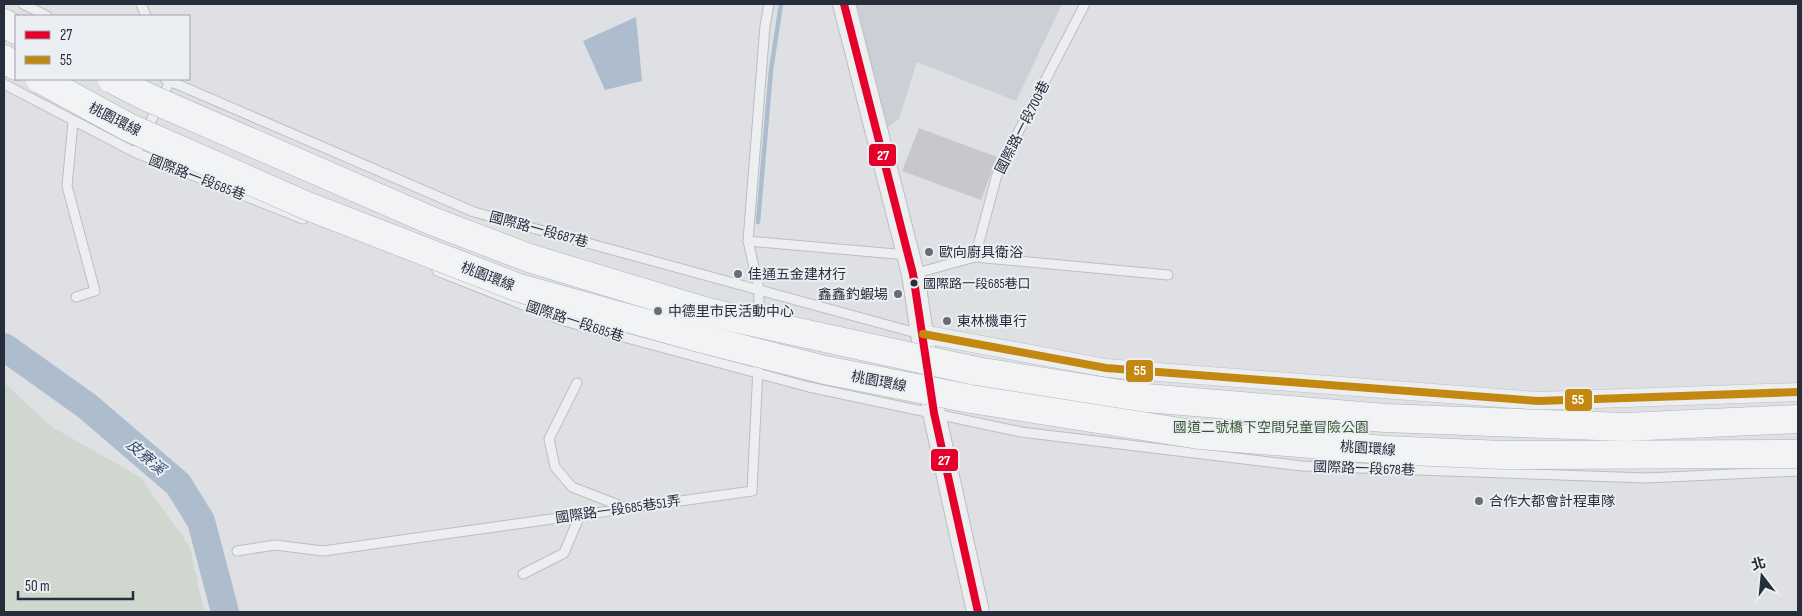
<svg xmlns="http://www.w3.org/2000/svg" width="1802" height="616" viewBox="0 0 1802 616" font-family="'Sofia Sans Condensed','Noto Sans TC',sans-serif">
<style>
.built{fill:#ccd0d6}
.green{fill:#cfd7ce}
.water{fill:#adbdcd}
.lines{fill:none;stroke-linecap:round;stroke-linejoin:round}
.stream{stroke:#adbdcd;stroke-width:4.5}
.river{stroke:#adbdcd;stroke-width:28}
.building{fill:#c7c8cb}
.service-casing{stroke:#bcbec1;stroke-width:11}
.minor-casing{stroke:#bcbec1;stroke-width:19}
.tertiary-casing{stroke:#bcbec1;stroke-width:24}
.motorway-casing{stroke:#b0b3b8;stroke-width:29}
.service{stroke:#edeef0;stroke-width:9}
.minor{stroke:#edeef0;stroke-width:18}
.tertiary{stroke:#edeef0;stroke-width:22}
.motorway{stroke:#f2f3f4;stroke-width:28}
.motorway-bridge-casing{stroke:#b0b3b8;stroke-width:29;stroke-linecap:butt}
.motorway-bridge{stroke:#f2f3f4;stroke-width:28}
.bus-1-casing{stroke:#ebeff3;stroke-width:11}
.bus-2-casing{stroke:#ebeff3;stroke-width:11}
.bus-1{stroke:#e4002b;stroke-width:8}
.bus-2{stroke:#c3880f;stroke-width:8}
.poi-dot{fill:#676c76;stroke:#ebeff3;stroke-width:2}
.bus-dot{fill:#272e3b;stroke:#ebeff3;stroke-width:2}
.labels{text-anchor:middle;stroke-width:4;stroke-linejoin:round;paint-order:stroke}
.bus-label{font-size:13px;fill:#272e3b;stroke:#ebeff3;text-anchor:start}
.street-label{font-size:14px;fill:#272e3b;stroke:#ebeff3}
.poi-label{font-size:14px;fill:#272e3b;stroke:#ebeff3;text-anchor:start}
.park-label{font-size:14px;fill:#3b5635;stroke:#ebeff3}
.water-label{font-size:15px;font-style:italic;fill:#334d6c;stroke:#ebeff3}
.line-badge{stroke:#ebeff3;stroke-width:2}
.badge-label{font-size:14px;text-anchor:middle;font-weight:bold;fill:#fff}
</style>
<rect width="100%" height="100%" fill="#dee0e3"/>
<path class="built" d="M 855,4 L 1062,4 L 1016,101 L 917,62 L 899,119 L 887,128 Z"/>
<path class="green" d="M 4,383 L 52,427 L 140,477 L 190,547 L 204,612 L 4,612 Z"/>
<path class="water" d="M 636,17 L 642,81 L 605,90 L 583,41 Z"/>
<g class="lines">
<path class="stream" d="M 758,222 L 771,70 L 781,4"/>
<path class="river" d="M 4,347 L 87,406 L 178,484 L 201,521 L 225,612"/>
</g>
<path class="building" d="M 919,128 L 997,157 L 981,200 L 902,171 Z"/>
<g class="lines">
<g class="service-casing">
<g id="service">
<path d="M 23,4 L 47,16"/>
<path d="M 141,4 L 146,16"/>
<path d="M 165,79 L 474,212 L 920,334"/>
<path d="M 170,81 L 136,153 L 303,219"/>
<path d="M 4,84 L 136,153"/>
<path d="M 73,122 L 67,186 L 95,291 L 76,297"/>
<path d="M 748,241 L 907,255"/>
<path d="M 975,257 L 998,171 L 1085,4"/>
<path d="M 437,271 L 564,321 L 809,387 L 1021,432 L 1302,466 L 1647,478 L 1798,471"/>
<path d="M 913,274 L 975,257 L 1168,275"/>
<path d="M 758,350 L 759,289 L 748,241 L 765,26 L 769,4"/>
<path d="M 577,383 L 549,439 L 555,467 L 572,487 L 626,508"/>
<path d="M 237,551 L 275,545 L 323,551 L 752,491 L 758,368"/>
<path d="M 523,574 L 564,553 L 580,515"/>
</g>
</g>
<g class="minor-casing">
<path id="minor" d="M 923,334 L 1106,368 L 1538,401 L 1798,392"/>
</g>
<g class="tertiary-casing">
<path id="tertiary" d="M 844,4 L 913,274 L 934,413 L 978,612"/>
</g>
<g class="motorway-casing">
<g id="motorway">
<path d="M 4,23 L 16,30"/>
<path d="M 4,59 L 16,66"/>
</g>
</g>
<use href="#service" class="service"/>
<use href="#minor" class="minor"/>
<use href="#tertiary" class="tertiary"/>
<use href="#motorway" class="motorway"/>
<g class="motorway-bridge-casing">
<g id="motorway-bridge">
<path d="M 40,79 L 128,127 L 305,205 L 519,288 L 703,339 L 825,370 L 971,399 L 1199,435 L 1248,439 L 1385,450 L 1503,455 L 1798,454"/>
<path d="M 112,79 L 147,97 L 432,221 L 529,258 L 707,312 L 976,371 L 1146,398 L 1385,418 L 1625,427 L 1798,419"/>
</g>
</g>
<use href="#motorway-bridge" class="motorway-bridge"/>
<g class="bus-1-casing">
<path id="bus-1" d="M 844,4 L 913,274 L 934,413 L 978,612"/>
</g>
<g class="bus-2-casing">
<path id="bus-2" d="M 923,334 L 1106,368 L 1538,401 L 1798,392"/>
</g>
<use href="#bus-1" class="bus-1"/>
<use href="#bus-2" class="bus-2"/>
</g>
<g class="poi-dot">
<circle cx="929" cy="252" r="5"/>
<circle cx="738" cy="274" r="5"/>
<circle cx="898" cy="294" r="5"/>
<circle cx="658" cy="311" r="5"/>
<circle cx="947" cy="321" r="5"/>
<circle cx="1479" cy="501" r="5"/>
</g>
<circle class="bus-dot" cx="914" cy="283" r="4.5"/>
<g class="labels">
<g class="bus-label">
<text x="923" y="288">國際路一段685巷口</text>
</g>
<g class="street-label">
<text transform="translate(115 119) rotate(27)" y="5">桃園環線</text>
<text transform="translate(1022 127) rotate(-63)" y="5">國際路一段700巷</text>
<text transform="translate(197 177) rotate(21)" y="5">國際路一段685巷</text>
<text transform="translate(539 229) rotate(15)" y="5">國際路一段687巷</text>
<text transform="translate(488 276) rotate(21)" y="5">桃園環線</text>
<text transform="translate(575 321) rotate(18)" y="5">國際路一段685巷</text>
<text transform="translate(879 381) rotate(11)" y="5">桃園環線</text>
<text transform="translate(1368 448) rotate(4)" y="5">桃園環線</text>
<text transform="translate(1364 468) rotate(2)" y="5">國際路一段678巷</text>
<text transform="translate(618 509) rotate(-8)" y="5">國際路一段685巷51弄</text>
</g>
<g class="poi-label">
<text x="939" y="257">歐向廚具衛浴</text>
<text x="748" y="279">佳通五金建材行</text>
<text x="888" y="299" text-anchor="end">鑫鑫釣蝦場</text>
<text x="668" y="316">中德里市民活動中心</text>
<text x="957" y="326">東林機車行</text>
<text x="1489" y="506">合作大都會計程車隊</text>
</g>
<g class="park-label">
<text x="1271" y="432">國道二號橋下空間兒童冒險公園</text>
</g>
<g class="water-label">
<text transform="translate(146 457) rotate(40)" y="5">皮寮溪</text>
</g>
</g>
<g class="line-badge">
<rect x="868" y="143" width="29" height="24" rx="5" fill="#e4002b"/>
<rect x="1125" y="359" width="29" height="24" rx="5" fill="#c3880f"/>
<rect x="1564" y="388" width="29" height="24" rx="5" fill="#c3880f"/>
<rect x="930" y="448" width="29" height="24" rx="5" fill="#e4002b"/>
</g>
<g class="badge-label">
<text x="883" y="160">27</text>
<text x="1140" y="375">55</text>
<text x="1578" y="404">55</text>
<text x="944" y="465">27</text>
</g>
<rect width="1802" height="616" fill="none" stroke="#272e3b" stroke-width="10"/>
<rect x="15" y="15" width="175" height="65" fill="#ebeff3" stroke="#9da2a9"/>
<rect x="25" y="31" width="25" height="8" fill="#e4002b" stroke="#9da2a9"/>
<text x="60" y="40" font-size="15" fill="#272e3b">27</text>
<rect x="25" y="56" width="25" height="8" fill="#c3880f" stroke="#9da2a9"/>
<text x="60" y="65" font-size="15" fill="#272e3b">55</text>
<g transform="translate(1762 576) rotate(344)" stroke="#ebeff3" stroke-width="4" paint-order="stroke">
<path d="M0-4L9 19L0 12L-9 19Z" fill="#272e3b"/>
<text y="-8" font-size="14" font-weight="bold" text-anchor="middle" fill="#272e3b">北</text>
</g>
<path d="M18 591v8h115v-8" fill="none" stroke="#272e3b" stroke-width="2.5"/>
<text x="25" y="591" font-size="15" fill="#272e3b" stroke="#ebeff3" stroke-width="4" paint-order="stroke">50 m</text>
</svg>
